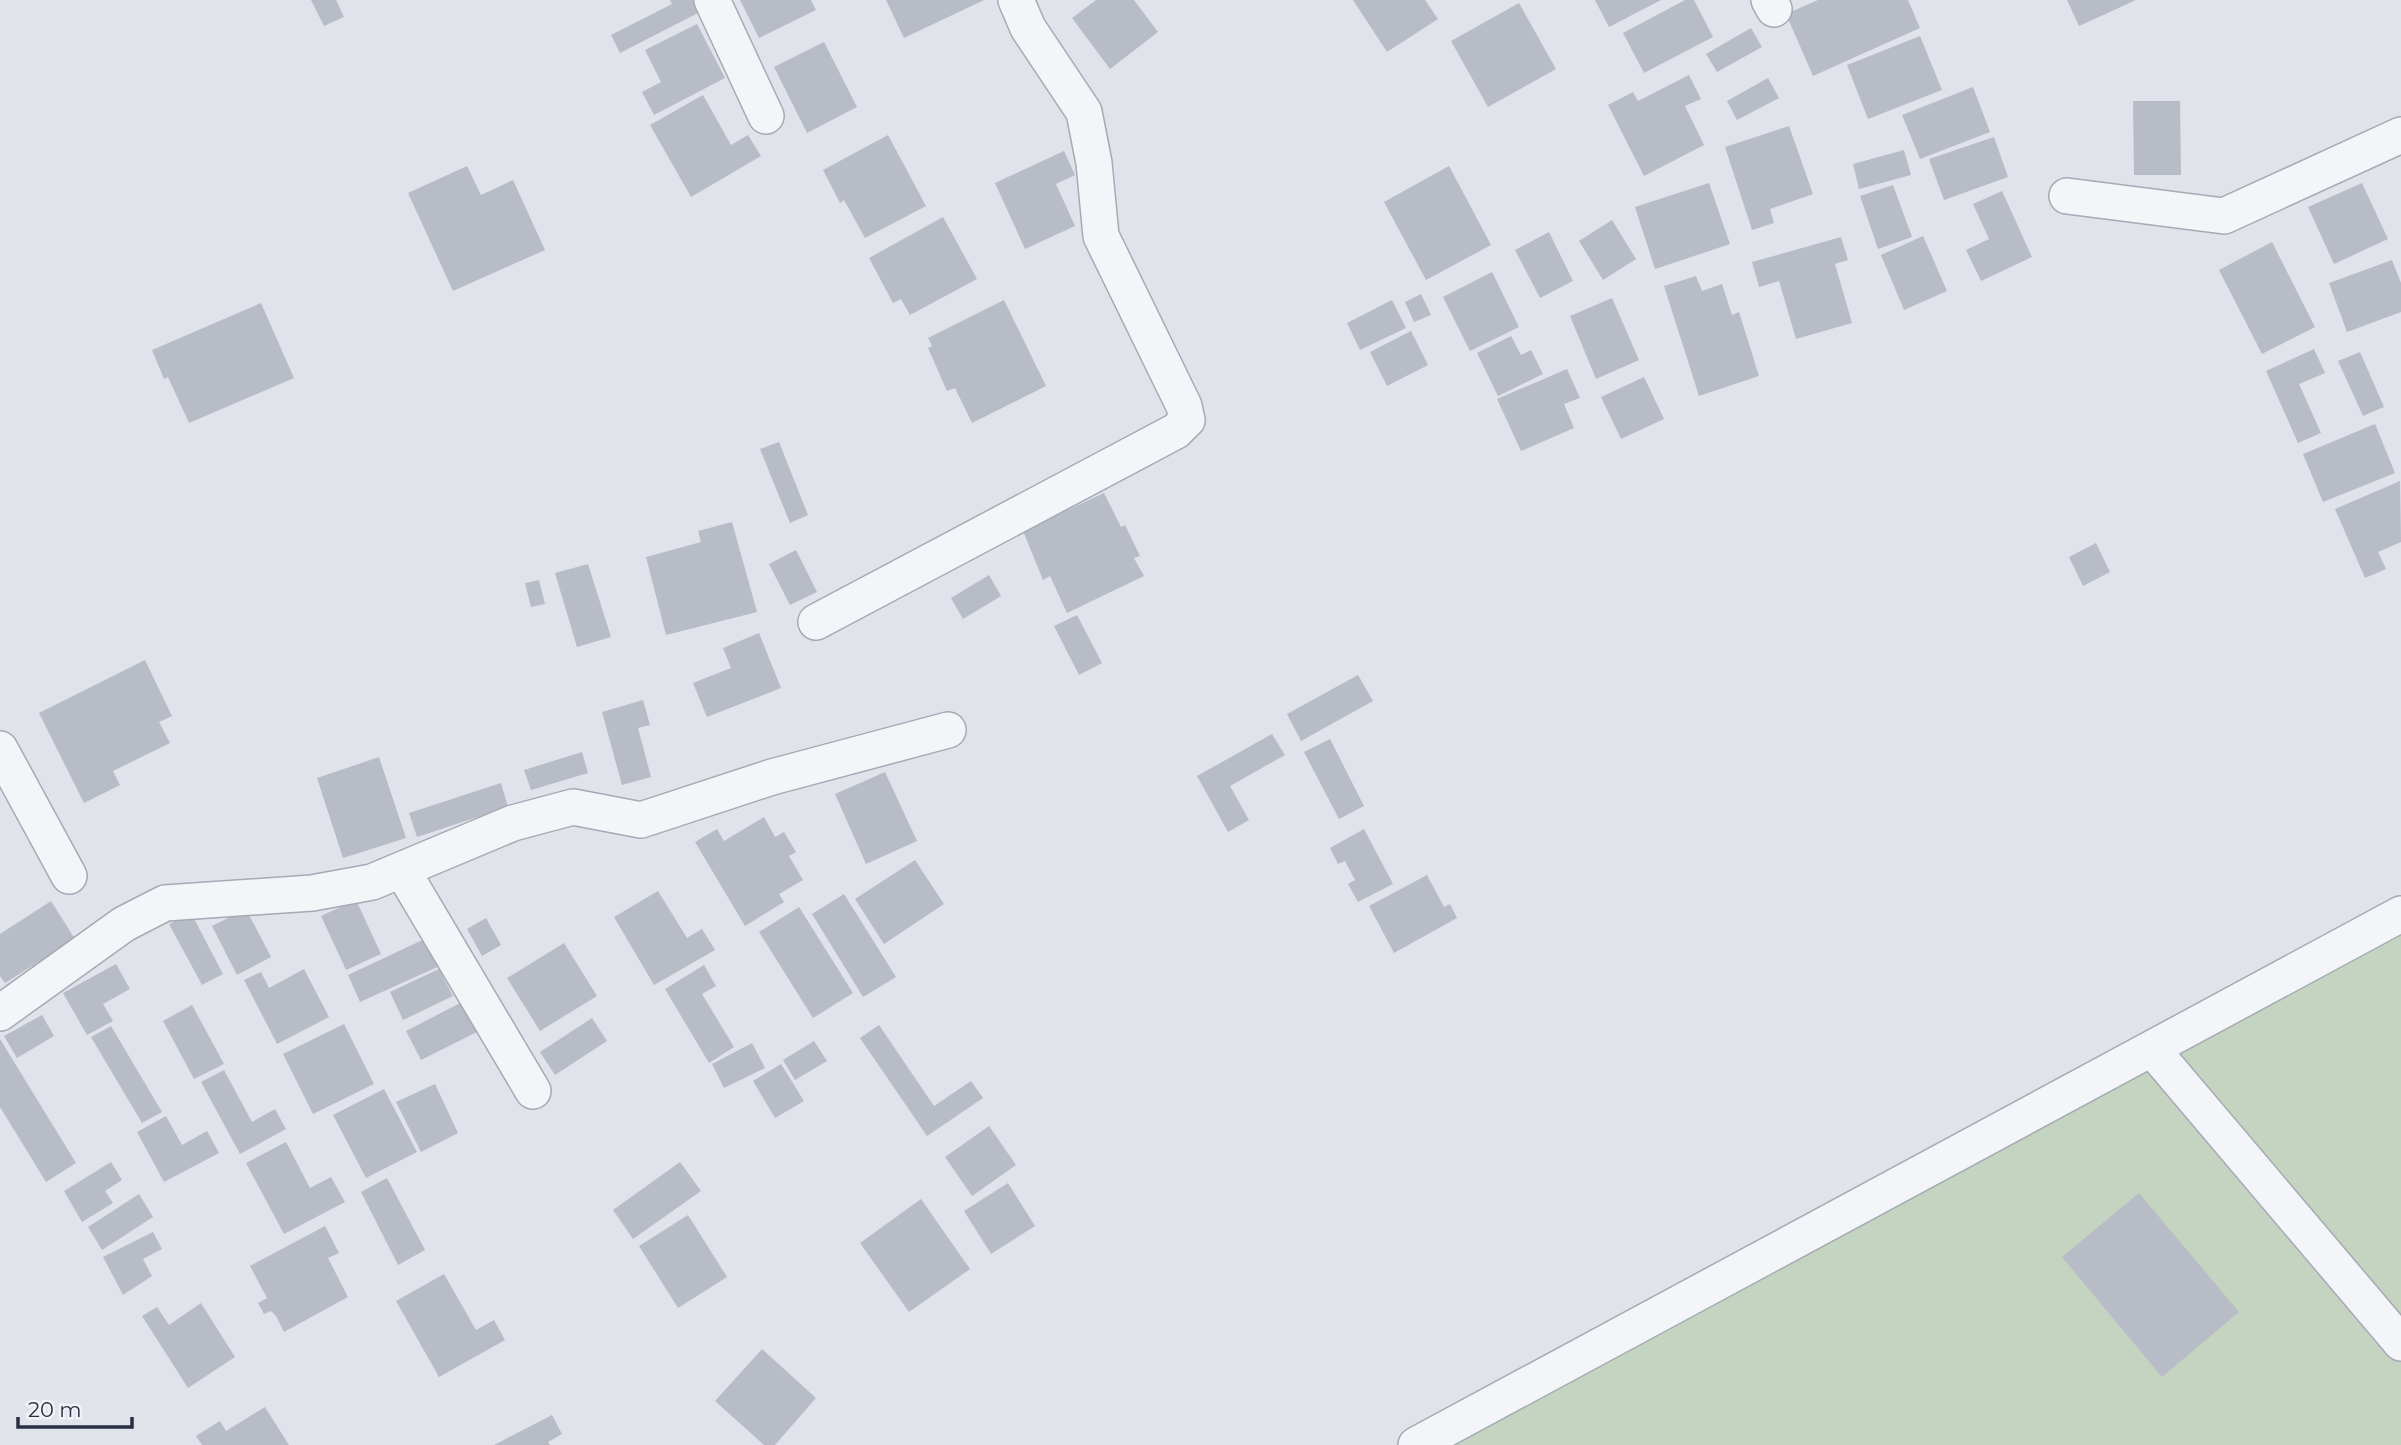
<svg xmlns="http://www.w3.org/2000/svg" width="2401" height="1445" viewBox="0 0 2401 1445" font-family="Montserrat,sans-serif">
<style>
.green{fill:#c5d4c1}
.building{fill:#b7bcc7}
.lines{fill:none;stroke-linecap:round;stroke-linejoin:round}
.minor-casing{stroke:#a5aab4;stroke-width:38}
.minor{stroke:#f3f5f8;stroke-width:35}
</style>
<rect width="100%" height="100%" fill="#e0e3ea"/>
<path class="green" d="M 2401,914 L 2401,1445 L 1416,1445 Z"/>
<g class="building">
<path d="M 311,0 L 336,0 L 344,17 L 324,26 Z"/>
<path d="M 670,0 L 694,0 L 700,12 L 620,53 L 611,35 L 672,4 Z"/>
<path d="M 740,0 L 811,0 L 816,10 L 759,38 Z"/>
<path d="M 886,0 L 984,0 L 904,38 Z"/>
<path d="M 1096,0 L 1134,0 L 1158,32 L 1110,69 L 1072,18 Z"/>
<path d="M 1353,0 L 1425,0 L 1438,19 L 1387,52 Z"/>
<path d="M 1595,0 L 1661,0 L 1609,27 Z"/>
<path d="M 1685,0 L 1694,0 L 1713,37 L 1644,73 L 1623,33 Z"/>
<path d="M 1818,0 L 1908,0 L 1920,28 L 1813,76 L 1786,14 Z"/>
<path d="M 2067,0 L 2136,0 L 2079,26 Z"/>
<path d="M 1519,3 L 1556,69 L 1488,107 L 1451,41 Z"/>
<path d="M 697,24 L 725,78 L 654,115 L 642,92 L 661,82 L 645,50 Z"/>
<path d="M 1751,28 L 1762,47 L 1717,72 L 1706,54 Z"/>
<path d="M 1920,36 L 1942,90 L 1868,119 L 1847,65 Z"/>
<path d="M 824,42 L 857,107 L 807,133 L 774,67 Z"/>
<path d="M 1689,75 L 1701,99 L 1685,106 L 1704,145 L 1644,176 L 1608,105 L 1633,92 L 1638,101 Z"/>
<path d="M 1768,78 L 1779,98 L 1737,120 L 1727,101 Z"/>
<path d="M 1973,87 L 1990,132 L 1920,159 L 1902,115 Z"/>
<path d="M 703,95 L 731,145 L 748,135 L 761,156 L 691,197 L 650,125 Z"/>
<path d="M 2133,101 L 2180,101 L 2181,175 L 2134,175 Z"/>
<path d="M 1789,126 L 1813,194 L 1770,209 L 1774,223 L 1752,230 L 1725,147 Z"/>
<path d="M 888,135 L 926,206 L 865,238 L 844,200 L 840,203 L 823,170 Z"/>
<path d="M 1994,137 L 2008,177 L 1944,200 L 1929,159 Z"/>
<path d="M 1904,150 L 1911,175 L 1859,189 L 1853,164 Z"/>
<path d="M 1064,151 L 1075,175 L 1056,184 L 1075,226 L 1025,249 L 995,183 Z"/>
<path d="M 467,166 L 481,195 L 513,180 L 545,250 L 453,291 L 408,193 Z"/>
<path d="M 1449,166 L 1491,245 L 1426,280 L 1384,202 Z"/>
<path d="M 1709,183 L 1730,244 L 1655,269 L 1635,207 Z"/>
<path d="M 2362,183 L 2388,239 L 2334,264 L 2308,207 Z"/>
<path d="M 1893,185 L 1912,237 L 1878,249 L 1860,196 Z"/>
<path d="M 2002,191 L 2032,257 L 1981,281 L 1966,250 L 1989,239 L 1973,204 Z"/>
<path d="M 943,217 L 977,279 L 910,315 L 901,299 L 893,303 L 869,258 Z"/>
<path d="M 1612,220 L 1636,259 L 1603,280 L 1579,241 Z"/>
<path d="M 1549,232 L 1573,281 L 1540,298 L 1515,250 Z"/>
<path d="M 1923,236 L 1947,291 L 1904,310 L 1881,255 Z"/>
<path d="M 1841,237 L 1848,260 L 1835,264 L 1852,323 L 1796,339 L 1779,281 L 1759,287 L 1752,262 Z"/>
<path d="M 2272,242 L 2315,327 L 2262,354 L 2219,270 Z"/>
<path d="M 2392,260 L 2401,283 L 2401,312 L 2347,332 L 2329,283 Z"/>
<path d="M 1492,272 L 1519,327 L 1470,351 L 1443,297 Z"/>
<path d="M 1696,276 L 1702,291 L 1722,284 L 1732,315 L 1739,312 L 1759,376 L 1699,396 L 1664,286 Z"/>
<path d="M 1421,294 L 1431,315 L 1414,322 L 1405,302 Z"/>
<path d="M 1612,298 L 1639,360 L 1596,379 L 1570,316 Z"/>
<path d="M 1004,300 L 1046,386 L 972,423 L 955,388 L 947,391 L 928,348 L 932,346 L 928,338 Z"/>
<path d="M 1392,300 L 1406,328 L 1360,350 L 1347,323 Z"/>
<path d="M 261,303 L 294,378 L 189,423 L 168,377 L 164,379 L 152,350 Z"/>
<path d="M 1411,331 L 1428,365 L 1387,386 L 1370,352 Z"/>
<path d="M 1511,336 L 1521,355 L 1531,350 L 1543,374 L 1498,396 L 1477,353 Z"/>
<path d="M 2314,349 L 2325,373 L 2299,384 L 2321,433 L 2298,443 L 2266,371 Z"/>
<path d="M 2360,352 L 2384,407 L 2363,416 L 2338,361 Z"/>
<path d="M 1567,369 L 1580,398 L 1564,404 L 1574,428 L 1521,451 L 1497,399 Z"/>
<path d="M 1644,377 L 1664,419 L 1621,439 L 1601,397 Z"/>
<path d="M 2375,424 L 2395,473 L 2323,502 L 2303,454 Z"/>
<path d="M 779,442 L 808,515 L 790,523 L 760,449 Z"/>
<path d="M 2400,481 L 2401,542 L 2378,552 L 2386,569 L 2365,578 L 2335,509 Z"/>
<path d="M 1104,493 L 1121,527 L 1125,525 L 1140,556 L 1134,558 L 1144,576 L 1067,613 L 1050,576 L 1043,580 L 1023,531 Z"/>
<path d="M 732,522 L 757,612 L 666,635 L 646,557 L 701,542 L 698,531 Z"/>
<path d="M 2096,543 L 2110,572 L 2083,586 L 2069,557 Z"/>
<path d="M 796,550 L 817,592 L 790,605 L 769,564 Z"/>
<path d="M 588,564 L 611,637 L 577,647 L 555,573 Z"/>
<path d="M 989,575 L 1001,596 L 963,619 L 951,598 Z"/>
<path d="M 539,580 L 545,604 L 531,607 L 525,583 Z"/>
<path d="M 1077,615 L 1102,663 L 1079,675 L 1054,626 Z"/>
<path d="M 759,633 L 781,688 L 707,717 L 693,683 L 731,668 L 723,648 Z"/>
<path d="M 145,660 L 172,716 L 159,722 L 170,743 L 113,771 L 120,785 L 84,803 L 39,713 Z"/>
<path d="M 1358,675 L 1373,701 L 1301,741 L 1287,714 Z"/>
<path d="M 643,700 L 650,725 L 638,728 L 651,777 L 622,785 L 602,712 Z"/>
<path d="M 1272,734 L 1285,755 L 1230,786 L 1249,820 L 1228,832 L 1197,776 Z"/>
<path d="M 1330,739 L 1364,806 L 1339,819 L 1304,752 Z"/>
<path d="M 582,752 L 588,773 L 531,790 L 524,770 Z"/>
<path d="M 379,757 L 406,838 L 343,858 L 317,778 Z"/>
<path d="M 885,772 L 917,841 L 866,864 L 835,794 Z"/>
<path d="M 501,783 L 508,807 L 417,837 L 409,813 Z"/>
<path d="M 764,817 L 775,837 L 784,832 L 796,852 L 789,856 L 803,880 L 779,894 L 784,902 L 745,926 L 695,842 L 717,829 L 724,841 Z"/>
<path d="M 1364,829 L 1393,884 L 1358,902 L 1348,884 L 1355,880 L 1345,861 L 1338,864 L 1330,848 Z"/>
<path d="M 915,860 L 944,904 L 884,944 L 855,899 Z"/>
<path d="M 1427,875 L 1444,907 L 1450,904 L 1457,918 L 1394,953 L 1369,906 Z"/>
<path d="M 658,891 L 687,938 L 702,929 L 715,950 L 654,985 L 614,917 Z"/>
<path d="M 844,894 L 896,977 L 863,997 L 812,914 Z"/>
<path d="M 356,900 L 381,954 L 346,970 L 321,916 Z"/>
<path d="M 51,901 L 75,939 L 5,983 L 0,976 L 0,934 Z"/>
<path d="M 799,907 L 853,993 L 813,1018 L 759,932 Z"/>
<path d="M 246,909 L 271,957 L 237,975 L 212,926 Z"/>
<path d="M 191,913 L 223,974 L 202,985 L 169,924 Z"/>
<path d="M 486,918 L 501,945 L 482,956 L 467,929 Z"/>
<path d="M 431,936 L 444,964 L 360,1002 L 348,975 Z"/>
<path d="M 564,943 L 597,996 L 540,1031 L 507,978 Z"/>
<path d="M 116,964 L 130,989 L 103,1004 L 113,1021 L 87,1035 L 63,993 Z"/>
<path d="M 704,965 L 716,986 L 702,994 L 734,1047 L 709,1063 L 665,989 Z"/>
<path d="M 304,969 L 329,1017 L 277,1044 L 244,980 L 261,972 L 269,988 Z"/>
<path d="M 439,969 L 453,996 L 403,1020 L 390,992 Z"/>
<path d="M 466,1000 L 481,1030 L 421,1060 L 406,1031 Z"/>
<path d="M 192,1005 L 224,1064 L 194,1079 L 163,1021 Z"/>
<path d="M 42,1015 L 54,1036 L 17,1058 L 4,1036 Z"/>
<path d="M 592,1018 L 607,1041 L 555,1075 L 540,1052 Z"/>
<path d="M 344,1024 L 374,1084 L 313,1114 L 283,1054 Z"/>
<path d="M 879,1025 L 934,1106 L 971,1081 L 983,1098 L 927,1136 L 860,1038 Z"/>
<path d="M 111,1026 L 162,1112 L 142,1123 L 91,1037 Z"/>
<path d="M 0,1039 L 76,1163 L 46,1182 L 0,1107 Z"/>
<path d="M 814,1041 L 827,1061 L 795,1080 L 783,1060 Z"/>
<path d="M 752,1043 L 765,1068 L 724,1088 L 712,1064 Z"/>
<path d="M 781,1064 L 804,1101 L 775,1118 L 753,1081 Z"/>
<path d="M 224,1070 L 252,1122 L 275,1109 L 286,1129 L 240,1154 L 201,1082 Z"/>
<path d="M 435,1084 L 458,1133 L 421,1152 L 396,1102 Z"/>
<path d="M 384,1089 L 417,1152 L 366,1178 L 333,1115 Z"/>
<path d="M 166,1116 L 182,1145 L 207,1131 L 219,1153 L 164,1182 L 137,1132 Z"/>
<path d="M 989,1126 L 1016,1165 L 972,1196 L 945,1157 Z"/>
<path d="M 286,1142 L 310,1188 L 331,1177 L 345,1202 L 284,1234 L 246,1163 Z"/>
<path d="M 111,1162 L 122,1180 L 105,1191 L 113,1203 L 82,1222 L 64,1191 Z"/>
<path d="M 680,1162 L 701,1191 L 633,1239 L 613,1210 Z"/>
<path d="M 387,1178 L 425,1250 L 398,1265 L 361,1192 Z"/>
<path d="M 1008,1183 L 1035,1226 L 991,1254 L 964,1211 Z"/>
<path d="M 2139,1193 L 2239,1312 L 2162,1377 L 2062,1257 Z"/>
<path d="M 139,1194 L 153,1217 L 102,1250 L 88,1227 Z"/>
<path d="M 921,1199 L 970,1269 L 909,1312 L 860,1243 Z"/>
<path d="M 688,1215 L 727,1277 L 678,1308 L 639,1246 Z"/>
<path d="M 325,1226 L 339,1253 L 328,1258 L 348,1297 L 284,1332 L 276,1316 L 271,1311 L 264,1314 L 258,1303 L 267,1298 L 250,1266 Z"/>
<path d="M 153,1232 L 162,1249 L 143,1259 L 152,1276 L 123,1295 L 103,1257 Z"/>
<path d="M 444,1274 L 476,1330 L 494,1320 L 505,1340 L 439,1377 L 396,1301 Z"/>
<path d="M 201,1303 L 235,1357 L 188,1388 L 142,1316 L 157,1307 L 169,1325 Z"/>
<path d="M 762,1349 L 816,1398 L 775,1445 L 764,1445 L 715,1401 Z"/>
<path d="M 265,1407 L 289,1445 L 202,1445 L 196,1436 L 220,1421 L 226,1431 Z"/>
<path d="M 552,1415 L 562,1434 L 548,1442 L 550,1445 L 494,1445 Z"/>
</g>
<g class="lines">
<g class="minor-casing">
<g id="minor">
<path d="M 712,0 L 766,116"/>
<path d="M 1769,0 L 1774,9"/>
<path d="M 2067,196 L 2224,216 L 2401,135"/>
<path d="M 816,622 L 1176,431 L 1187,420 L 1184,406 L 1101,236 L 1094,163 L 1084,112 L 1028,28 L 1016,0"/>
<path d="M 0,749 L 69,876"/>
<path d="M 402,870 L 533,1091"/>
<path d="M 0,1013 L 124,924 L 165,903 L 312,893 L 372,882 L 513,823 L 573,807 L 641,820 L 772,777 L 948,730"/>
<path d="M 2152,1049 L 2401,1343"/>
<path d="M 1416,1445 L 2401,914"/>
</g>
</g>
<use href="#minor" class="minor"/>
</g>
<path d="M18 1417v10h114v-10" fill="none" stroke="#283042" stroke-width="3.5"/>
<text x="28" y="1417" font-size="21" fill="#283042" stroke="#f0f2f7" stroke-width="5" paint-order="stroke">20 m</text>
</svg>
